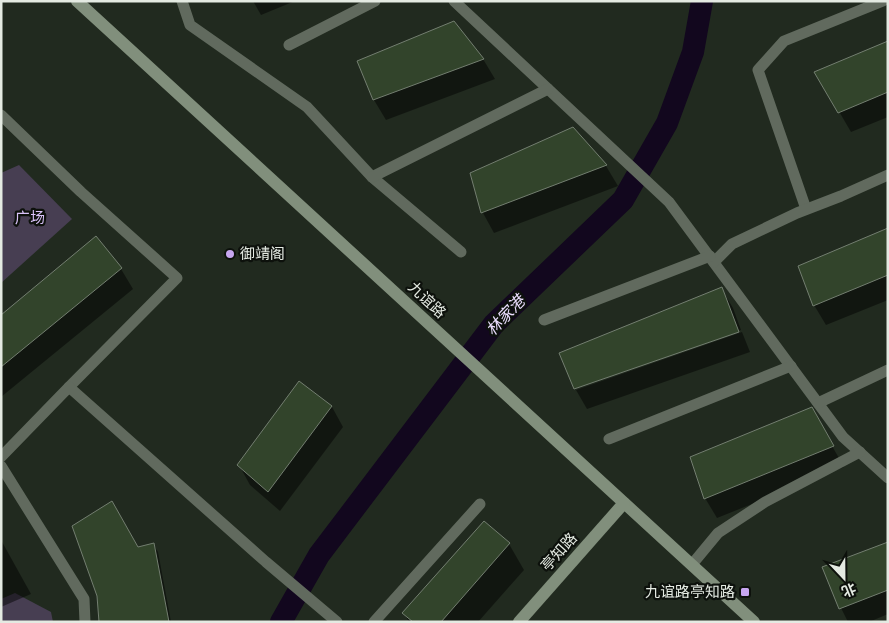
<svg xmlns="http://www.w3.org/2000/svg" width="889" height="623" viewBox="0 0 889 623" font-family="Overpass,'Noto Sans SC',sans-serif">
<style>
.green{fill:#473e52}
.shadow{fill:#0007}
.lines{fill:none;stroke-linecap:round;stroke-linejoin:round}
.canal{stroke:#12071e;stroke-width:22}
.building{fill:#32442b;stroke:#737e70}
.lane{stroke:#616a5e;stroke-width:11}
.secondary{stroke:#818f7c;stroke-width:12}
.poi-dot{fill:#c7a6f0;stroke:#0d110c;stroke-width:2}
.labels{text-anchor:middle;stroke-width:4.5;stroke-linejoin:round;paint-order:stroke}
.park-label{font-size:15px;fill:#dac3f9;stroke:#0d110c}
.poi-label{font-size:15px;fill:#e4eae2;stroke:#0d110c;text-anchor:start}
.street-label{font-size:15px;fill:#e4eae2;stroke:#0d110c}
.water-label{font-size:16px;font-style:italic;fill:#ebddfe;stroke:#0d110c}
</style>
<rect width="100%" height="100%" fill="#212a1f"/>
<g class="green">
<path d="M 19,165 L 72,219 L 1,283 L 1,173 Z"/>
<path d="M 15,593 L 51,612 L 53,622 L 1,622 L 1,599 Z"/>
</g>
<g class="shadow">
<path d="M 253,1 L 295,1 L 261,15 Z"/>
<path d="M 453,23 L 483,59 L 495,79 L 386,120 L 374,100 Z"/>
<path d="M 888,42 L 888,117 L 851,132 L 816,72 Z"/>
<path d="M 573,128 L 606,166 L 618,186 L 494,233 L 483,213 L 471,174 Z"/>
<path d="M 888,230 L 888,300 L 826,325 L 814,305 Z"/>
<path d="M 121,269 L 133,289 L 1,397 L 1,316 Z"/>
<path d="M 721,288 L 733,308 L 741,330 L 576,388 L 576,390 L 561,354 Z"/>
<path d="M 742,332 L 750,352 L 587,409 L 576,390 Z"/>
<path d="M 299,383 L 332,407 L 343,427 L 280,511 L 250,485 L 239,465 Z"/>
<path d="M 811,409 L 844,467 L 717,518 L 705,498 Z"/>
<path d="M 1,540 L 31,594 L 1,607 Z"/>
<path d="M 888,543 L 888,614 L 869,622 L 848,622 L 841,608 Z"/>
<path d="M 153,544 L 158,552 L 171,622 L 101,622 L 138,549 Z"/>
<path d="M 509,544 L 524,570 L 478,622 L 409,622 L 404,613 Z"/>
</g>
<g class="lines">
<path class="canal" d="M 281,622 L 319,555 L 494,324 L 623,200 L 667,123 L 693,52 L 702,1"/>
</g>
<g class="building">
<path d="M 454,21 L 484,59 L 373,100 L 357,61 Z"/>
<path d="M 888,41 L 888,92 L 838,113 L 814,72 Z"/>
<path d="M 573,127 L 607,165 L 481,213 L 470,173 Z"/>
<path d="M 888,228 L 888,275 L 813,306 L 798,266 Z"/>
<path d="M 96,236 L 122,268 L 1,367 L 1,315 Z"/>
<path d="M 722,287 L 739,332 L 574,389 L 559,353 Z"/>
<path d="M 299,381 L 332,406 L 268,492 L 237,465 Z"/>
<path d="M 812,407 L 834,446 L 704,499 L 690,457 Z"/>
<path d="M 112,501 L 138,547 L 154,543 L 169,622 L 99,622 L 97,596 L 72,526 Z"/>
<path d="M 484,521 L 510,543 L 441,622 L 413,622 L 402,613 Z"/>
<path d="M 888,542 L 888,590 L 839,609 L 822,567 Z"/>
</g>
<g class="lines">
<g class="lane">
<path d="M 182,1 L 190,25 L 307,107 L 372,177 L 461,252"/>
<path d="M 454,1 L 669,202 L 843,437 L 888,478"/>
<path d="M 289,45 L 375,1"/>
<path d="M 1,115 L 81,192 L 177,278 L 69,387"/>
<path d="M 372,177 L 548,89"/>
<path d="M 806,209 L 758,70 L 784,41 L 883,1"/>
<path d="M 714,262 L 732,244 L 797,213 L 841,196 L 888,175"/>
<path d="M 544,320 L 710,256"/>
<path d="M 818,403 L 888,370"/>
<path d="M 609,439 L 791,366"/>
<path d="M 1,457 L 69,387 L 266,562 L 337,622"/>
<path d="M 1,466 L 84,599 L 85,622"/>
<path d="M 693,566 L 694,562 L 718,533 L 765,502 L 860,452"/>
<path d="M 374,622 L 480,504"/>
</g>
<g class="secondary">
<path d="M 77,1 L 754,622"/>
<path d="M 519,622 L 624,503"/>
</g>
</g>
<g class="poi-dot">
<circle cx="230" cy="254" r="5"/>
<rect x="740" y="587" width="10" height="10" rx="2.5"/>
</g>
<g class="labels">
<g class="park-label">
<text x="30" y="223">广场</text>
</g>
<g class="poi-label">
<text x="240" y="259">御靖阁</text>
<text x="735" y="597" text-anchor="end">九谊路亭知路</text>
</g>
<g class="street-label">
<text transform="translate(427 300) rotate(43)" y="5">九谊路</text>
<text transform="translate(559 552) rotate(-48)" y="5">亭知路</text>
</g>
<g class="water-label">
<text transform="translate(505 315) rotate(-46)" y="6">林家港</text>
</g>
</g>
<rect width="889" height="623" fill="none" stroke="#e4eae2" stroke-width="5"/>
<g transform="translate(844 578) rotate(158)" stroke="#0d110c" stroke-width="4" paint-order="stroke">
<path d="M0-4L9 19L0 12L-9 19Z" fill="#e4eae2"/>
<text y="-8" font-size="14" font-weight="bold" text-anchor="middle" fill="#e4eae2">北</text>
</g>
</svg>
